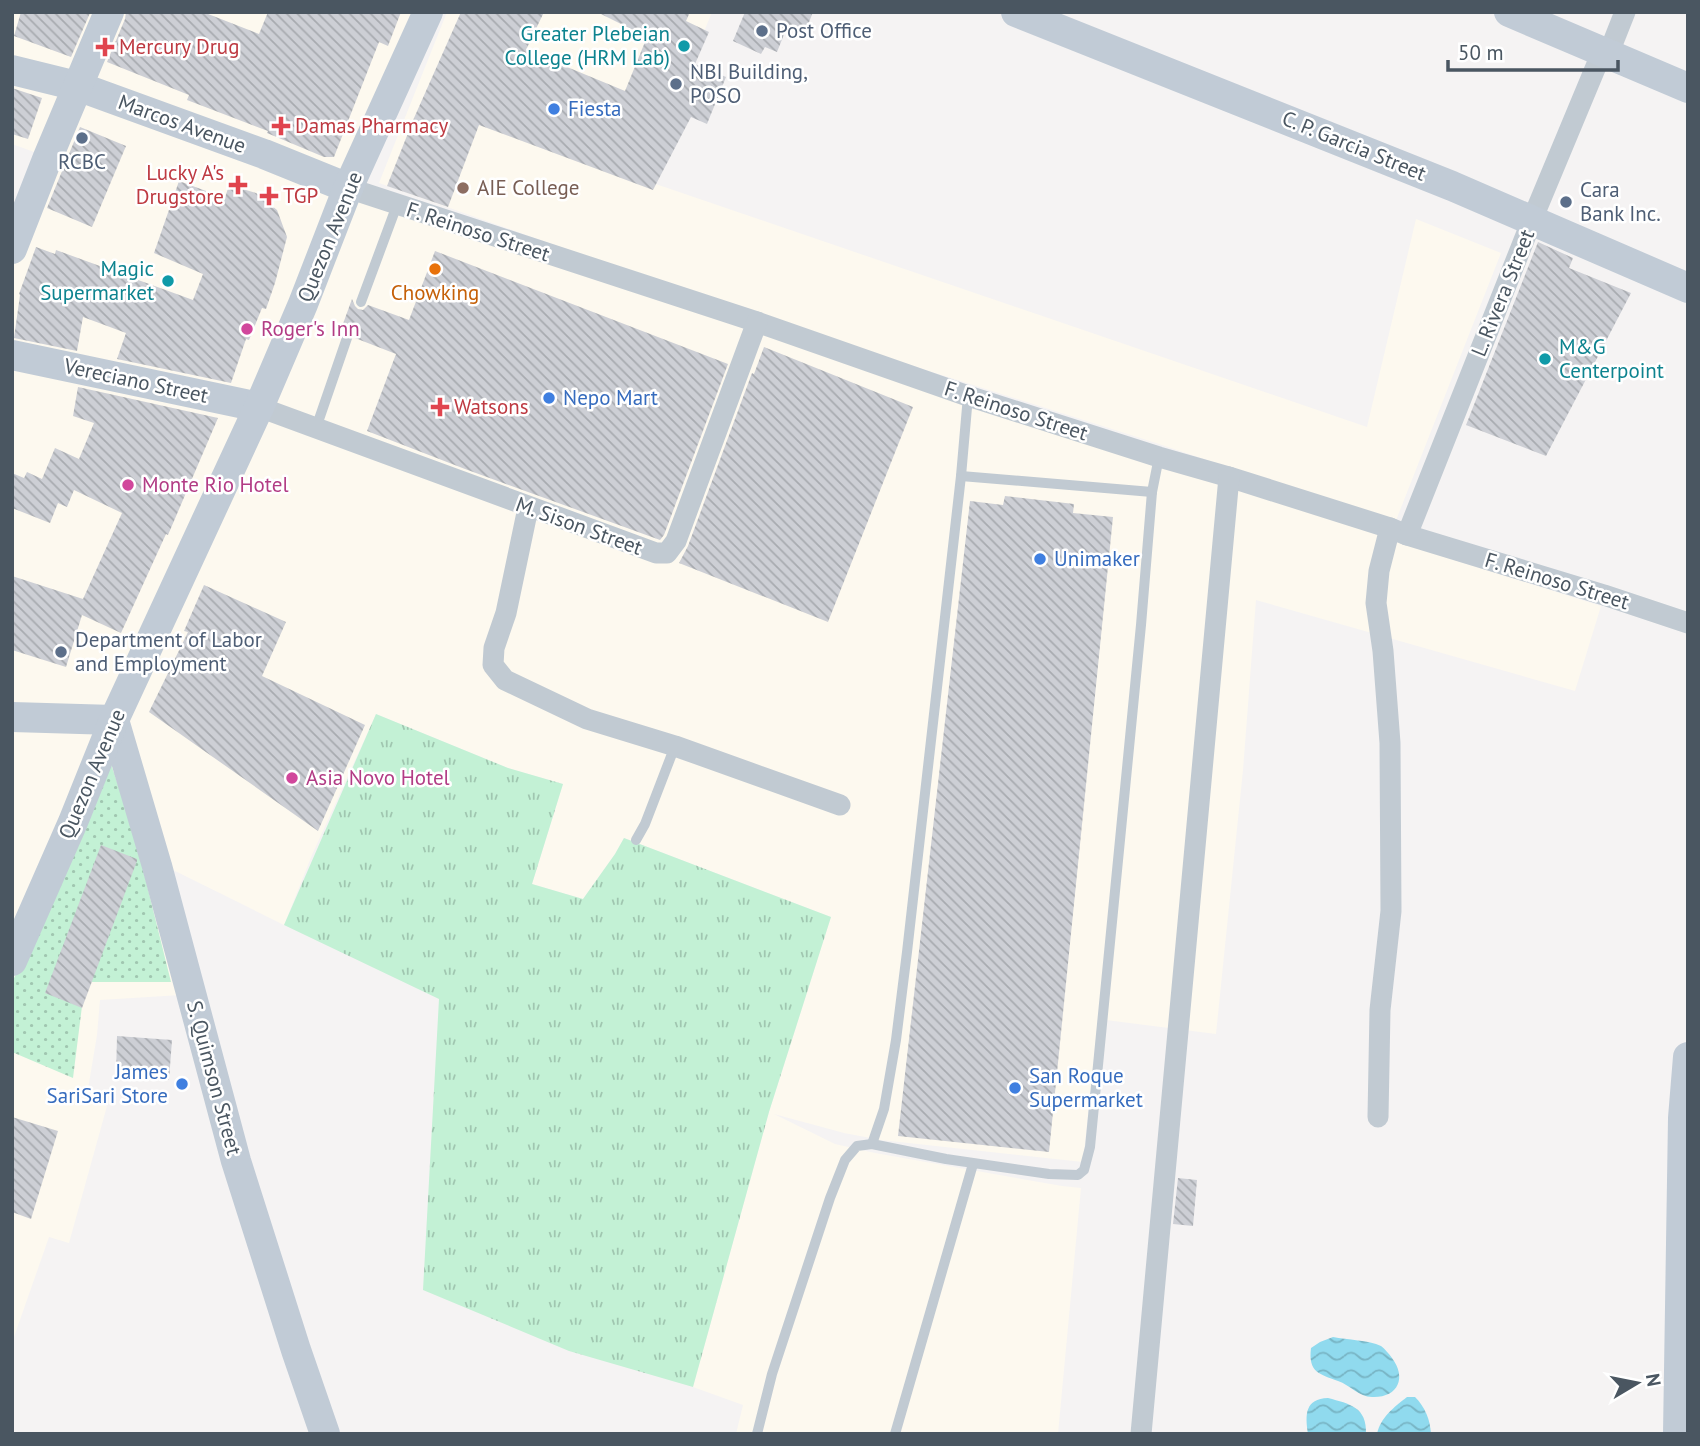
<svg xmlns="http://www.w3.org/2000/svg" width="1700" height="1446" viewBox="0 0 1700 1446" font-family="'PT Sans',sans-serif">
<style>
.commercial{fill:#fdf9ef}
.grass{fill:url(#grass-tufts)}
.park{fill:url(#park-dots)}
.water{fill:url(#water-waves)}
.building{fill:url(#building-back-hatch)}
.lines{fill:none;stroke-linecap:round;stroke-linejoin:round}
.lane{stroke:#c1cad2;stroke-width:10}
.street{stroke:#c1cad2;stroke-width:21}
.secondary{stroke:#c1cbd6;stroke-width:30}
.service-dot{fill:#5c6f8a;stroke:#fff;stroke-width:2.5}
.culture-dot{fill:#0f9aa8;stroke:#fff;stroke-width:2.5}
.health-dot{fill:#e0444e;stroke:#fff;stroke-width:2.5}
.shop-dot{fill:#3f7fe0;stroke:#fff;stroke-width:2.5}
.education-dot{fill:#8d6e63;stroke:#fff;stroke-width:2.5}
.food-dot{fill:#e8710a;stroke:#fff;stroke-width:2.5}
.hotel-dot{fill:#d1479c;stroke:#fff;stroke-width:2.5}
.labels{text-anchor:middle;stroke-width:5;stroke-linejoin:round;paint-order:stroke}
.service-label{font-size:21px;fill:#4e5e75;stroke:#fff;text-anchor:start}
.culture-label{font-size:21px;fill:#0d838f;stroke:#fff;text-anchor:end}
.health-label{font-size:21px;fill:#be3a42;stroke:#fff;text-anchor:start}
.shop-label{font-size:21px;fill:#366cbe;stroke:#fff;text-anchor:start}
.street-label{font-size:21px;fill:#4a5661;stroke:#fff}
.education-label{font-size:21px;fill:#785e54;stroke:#fff;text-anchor:start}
.food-label{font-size:21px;fill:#c56008;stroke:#fff}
.hotel-label{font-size:21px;fill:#b23c85;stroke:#fff;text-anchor:start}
</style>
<defs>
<pattern id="grass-tufts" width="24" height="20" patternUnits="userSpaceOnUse" patternTransform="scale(1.75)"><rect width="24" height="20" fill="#c3f1d5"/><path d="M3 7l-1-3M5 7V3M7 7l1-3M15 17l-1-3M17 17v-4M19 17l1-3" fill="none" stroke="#a0c6b0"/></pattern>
<pattern id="park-dots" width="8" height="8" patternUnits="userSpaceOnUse" patternTransform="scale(1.75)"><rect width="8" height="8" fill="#c3f1d5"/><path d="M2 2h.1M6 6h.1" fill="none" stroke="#a0c6b0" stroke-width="1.8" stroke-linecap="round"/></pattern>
<pattern id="water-waves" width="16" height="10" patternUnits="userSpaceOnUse" patternTransform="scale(1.75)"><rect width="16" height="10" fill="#90daee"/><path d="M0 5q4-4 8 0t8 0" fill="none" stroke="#78b4c4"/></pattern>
<pattern id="building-back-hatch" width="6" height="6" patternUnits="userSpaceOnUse" patternTransform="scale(1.75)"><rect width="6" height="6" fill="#cdcfd5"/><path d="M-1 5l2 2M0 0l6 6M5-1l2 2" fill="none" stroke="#a8abb0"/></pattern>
</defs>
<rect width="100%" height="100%" fill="#f5f3f3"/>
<g class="commercial">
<path d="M 12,12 L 428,12 L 348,188 L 1159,457 L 1416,548 L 1601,606 L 1575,691 L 1256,600 L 1243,770 L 1216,1034 L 1098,1019 L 1083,1162 L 881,1140 L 844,1133 L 774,1114 L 835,1144 L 875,1153 L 1062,1186 L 1081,1188 L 1058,1434 L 736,1434 L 743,1405 L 693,1387 L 769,1112 L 831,917 L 624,838 L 615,854 L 583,899 L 532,884 L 563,784 L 508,768 L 376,714 L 312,855 L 284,925 L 167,867 L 197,994 L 100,1000 L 97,1035 L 87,1095 L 107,1106 L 69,1243 L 49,1237 L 14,1337 L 12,1336 L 12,249 L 48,157 L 12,144 Z"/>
<path d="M 447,12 L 712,12 L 644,180 L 1367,427 L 1416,219 L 1501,253 L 1395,523 L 1156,443 L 756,316 L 379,183 Z"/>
</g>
<path class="grass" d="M 376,714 L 508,768 L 563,784 L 532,884 L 583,899 L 615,854 L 624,838 L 831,917 L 769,1112 L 693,1387 L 569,1351 L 423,1290 L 439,999 L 284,925 Z"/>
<path class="park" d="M 109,758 L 134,833 L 171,982 L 85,982 L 73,1078 L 12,1052 L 12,983 Z"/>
<g class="water">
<path d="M 1333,1337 C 1347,1340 1369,1340 1381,1346 C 1385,1349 1389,1354 1392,1358 C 1407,1378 1398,1398 1372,1397 C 1359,1397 1350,1385 1338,1381 C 1319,1374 1308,1372 1311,1348 L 1320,1342 Z"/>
<path d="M 1407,1397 L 1415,1397 C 1425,1407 1430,1419 1431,1434 L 1377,1434 C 1380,1418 1394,1407 1407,1397 Z"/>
<path d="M 1328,1398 C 1350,1404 1367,1407 1366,1434 L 1308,1434 C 1305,1414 1305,1399 1328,1398 Z"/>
</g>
<g class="building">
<path d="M 21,12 L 88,12 L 90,13 L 71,57 L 14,36 Z"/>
<path d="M 126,12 L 203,12 L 259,34 L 268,12 L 401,12 L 388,46 L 379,42 L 334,157 L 324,157 L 267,133 L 268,131 L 187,100 L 189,95 L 107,62 L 125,19 Z"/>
<path d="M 461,12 L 544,12 L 526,50 L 625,91 L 647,37 L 597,12 L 690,12 L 686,21 L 709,32 L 695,64 L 726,77 L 707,124 L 691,117 L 653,190 L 479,125 L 448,207 L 387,186 L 414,118 Z"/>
<path d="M 745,12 L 813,12 L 804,35 L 787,27 L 777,52 L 765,47 L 761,54 L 733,41 Z"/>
<path d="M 12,88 L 42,98 L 28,139 L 12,134 Z"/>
<path d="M 80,127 L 126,146 L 92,227 L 47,208 Z"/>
<path d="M 179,181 L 225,198 L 229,185 L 256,193 L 277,210 L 287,237 L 275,283 L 266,309 L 262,308 L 249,340 L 246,339 L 231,383 L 117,359 L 126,333 L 83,317 L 77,351 L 14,338 L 20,295 L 19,294 L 36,247 L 55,254 L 56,250 L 193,300 L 203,274 L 154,253 Z"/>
<path d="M 1538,242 L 1573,258 L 1569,268 L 1631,293 L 1546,456 L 1466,425 Z"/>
<path d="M 435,251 L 728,364 L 664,535 L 660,540 L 465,469 L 367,431 L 396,354 L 355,338 L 356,333 L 351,328 L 346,327 L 340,332 L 352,299 L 355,306 L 358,309 L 363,310 L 368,305 L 409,320 Z"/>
<path d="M 764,347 L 913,407 L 828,622 L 679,563 L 688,546 L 752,373 L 754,374 Z"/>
<path d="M 78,387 L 218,418 L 168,535 L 166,534 L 121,633 L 82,615 L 66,667 L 12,650 L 12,576 L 83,599 L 122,513 L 74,490 L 67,507 L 58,503 L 50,523 L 12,508 L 12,473 L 24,478 L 27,472 L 42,479 L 55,448 L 79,459 L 94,423 L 73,416 Z"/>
<path d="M 1005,496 L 1074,504 L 1073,513 L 1113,517 L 1049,1152 L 898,1136 L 970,501 L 1003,505 Z"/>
<path d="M 204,585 L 286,622 L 262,676 L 365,725 L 318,831 L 149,712 L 188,632 L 184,631 Z"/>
<path d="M 101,845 L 137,859 L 137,861 L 82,1008 L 45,993 Z"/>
<path d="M 117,1036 L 172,1040 L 169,1080 L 116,1076 Z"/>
<path d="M 12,1117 L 58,1131 L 31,1219 L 12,1212 Z"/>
<path d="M 1178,1178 L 1197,1180 L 1193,1226 L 1173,1224 Z"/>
</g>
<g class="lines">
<g class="lane">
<path d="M 361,302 L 397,205"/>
<path d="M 316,428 L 348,335"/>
<path d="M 961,476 L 1152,492"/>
<path d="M 636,840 L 645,824 L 675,746"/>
<path d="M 872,1144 L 884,1109 L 896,1040 L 907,952 L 961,476 L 968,396"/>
<path d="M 757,1434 L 772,1374 L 830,1198 L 845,1160 L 857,1146 L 872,1144 L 946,1159 L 1049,1174 L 1078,1175 L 1084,1170 L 1090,1147 L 1141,625 L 1152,492 L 1159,457"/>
<path d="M 895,1434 L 973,1164"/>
</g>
<g class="street">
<path d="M 1608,55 L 1625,12"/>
<path d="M 348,188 L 757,322 L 968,396 L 1159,457 L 1229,477 L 1390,528 L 1407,535 L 1604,595 L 1688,623"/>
<path d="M 259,407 L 656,553 L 667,553 L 676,541 L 757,322"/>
<path d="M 528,508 L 506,613 L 494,648 L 493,665 L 505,680 L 587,719 L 675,746 L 840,805"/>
<path d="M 1407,535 L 1532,220 L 1602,52"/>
<path d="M 1378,1117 L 1380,1010 L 1391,911 L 1390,743 L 1383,651 L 1376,603 L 1379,571 L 1390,528"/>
<path d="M 1141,1434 L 1229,477"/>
</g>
<g class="secondary">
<path d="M 1016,12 L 1452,186 L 1688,288"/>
<path d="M 1509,12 L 1688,88"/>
<path d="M 12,70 L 77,86 L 264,154 L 348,188"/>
<path d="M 12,249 L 48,157 L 109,12"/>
<path d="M 12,355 L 259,407"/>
<path d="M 12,717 L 114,720 L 157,866 L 236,1161 L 296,1350 L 325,1434"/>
<path d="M 12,961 L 73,822 L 114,720 L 259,407 L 303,304 L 348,188 L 428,12"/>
<path d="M 1678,1434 L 1683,1118 L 1688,1057"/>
</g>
</g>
<g class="service-dot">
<circle cx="762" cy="31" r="7"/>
<circle cx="676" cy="84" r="7"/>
<circle cx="82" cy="138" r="7"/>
<circle cx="1566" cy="202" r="7"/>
<circle cx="61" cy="652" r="7"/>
</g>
<g class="culture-dot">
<circle cx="684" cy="46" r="7"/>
<circle cx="168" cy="281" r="7"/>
<circle cx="1545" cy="359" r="7"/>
</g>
<g class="health-dot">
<path d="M101.5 36.5h7v7h7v7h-7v7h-7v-7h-7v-7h7z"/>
<path d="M277.5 115.5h7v7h7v7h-7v7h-7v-7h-7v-7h7z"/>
<path d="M234.5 174.5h7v7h7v7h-7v7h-7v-7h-7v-7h7z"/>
<path d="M265.5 185.5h7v7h7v7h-7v7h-7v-7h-7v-7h7z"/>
<path d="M436.5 396.5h7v7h7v7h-7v7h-7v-7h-7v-7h7z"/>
</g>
<g class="shop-dot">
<circle cx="554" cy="109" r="7"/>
<circle cx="549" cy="398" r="7"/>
<circle cx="1040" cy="559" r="7"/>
<circle cx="182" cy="1084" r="7"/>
<circle cx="1015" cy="1088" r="7"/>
</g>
<circle class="education-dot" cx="463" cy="188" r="7"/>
<circle class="food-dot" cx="435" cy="269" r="7"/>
<g class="hotel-dot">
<circle cx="247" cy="329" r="7"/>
<circle cx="128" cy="485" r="7"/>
<circle cx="292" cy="778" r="7"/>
</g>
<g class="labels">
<g class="service-label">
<text x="776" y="38">Post Office</text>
<text x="690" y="79">NBI Building,<tspan x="690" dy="24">POSO</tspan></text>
<text x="82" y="169" text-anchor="middle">RCBC</text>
<text x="1580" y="197">Cara<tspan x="1580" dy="24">Bank Inc.</tspan></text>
<text x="75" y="647">Department of Labor<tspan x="75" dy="24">and Employment</tspan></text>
</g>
<g class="culture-label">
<text x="670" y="41">Greater Plebeian<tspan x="670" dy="24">College (HRM Lab)</tspan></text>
<text x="154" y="276">Magic<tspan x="154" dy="24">Supermarket</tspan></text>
<text x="1559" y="354" text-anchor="start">M&amp;G<tspan x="1559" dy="24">Centerpoint</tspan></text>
</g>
<g class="health-label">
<text x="119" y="54">Mercury Drug</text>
<text x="295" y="133">Damas Pharmacy</text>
<text x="224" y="180" text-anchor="end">Lucky A's<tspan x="224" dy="24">Drugstore</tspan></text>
<text x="283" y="203">TGP</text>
<text x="454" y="414">Watsons</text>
</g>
<g class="shop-label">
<text x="568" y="116">Fiesta</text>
<text x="563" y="405">Nepo Mart</text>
<text x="1054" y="566">Unimaker</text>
<text x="168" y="1079" text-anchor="end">James<tspan x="168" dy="24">SariSari Store</tspan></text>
<text x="1029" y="1083">San Roque<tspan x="1029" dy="24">Supermarket</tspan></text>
</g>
<g class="street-label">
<text transform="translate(182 124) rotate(20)" y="7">Marcos Avenue</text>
<text transform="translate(1354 146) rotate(22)" y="7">C. P. Garcia Street</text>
<text transform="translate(478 232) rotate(18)" y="7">F. Reinoso Street</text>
<text transform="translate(330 237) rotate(-68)" y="7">Quezon Avenue</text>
<text transform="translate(1503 293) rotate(-68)" y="7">L. Rivera Street</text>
<text transform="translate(136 381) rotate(12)" y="7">Vereciano Street</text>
<text transform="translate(1016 411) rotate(18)" y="7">F. Reinoso Street</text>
<text transform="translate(579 526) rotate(20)" y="7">M. Sison Street</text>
<text transform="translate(1557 581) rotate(17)" y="7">F. Reinoso Street</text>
<text transform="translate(92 774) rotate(-67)" y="7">Quezon Avenue</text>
<text transform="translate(214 1078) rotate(75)" y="7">S. Quimson Street</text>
</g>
<g class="education-label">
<text x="477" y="195">AIE College</text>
</g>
<g class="food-label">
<text x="435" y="300">Chowking</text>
</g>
<g class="hotel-label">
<text x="261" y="336">Roger's Inn</text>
<text x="142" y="492">Monte Rio Hotel</text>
<text x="306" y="785">Asia Novo Hotel</text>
</g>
</g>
<rect width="1700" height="1446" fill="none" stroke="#4a5661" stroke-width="28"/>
<g transform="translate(1637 1383) rotate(80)" stroke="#ffffff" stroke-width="5" paint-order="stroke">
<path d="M0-5L12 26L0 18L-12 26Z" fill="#4a5661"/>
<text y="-10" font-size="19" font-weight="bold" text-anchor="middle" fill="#4a5661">N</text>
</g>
<path d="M1448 60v10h170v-10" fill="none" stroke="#4a5661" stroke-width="3.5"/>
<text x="1458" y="60" font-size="21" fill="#4a5661" stroke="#ffffff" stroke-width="5" paint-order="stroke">50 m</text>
</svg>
